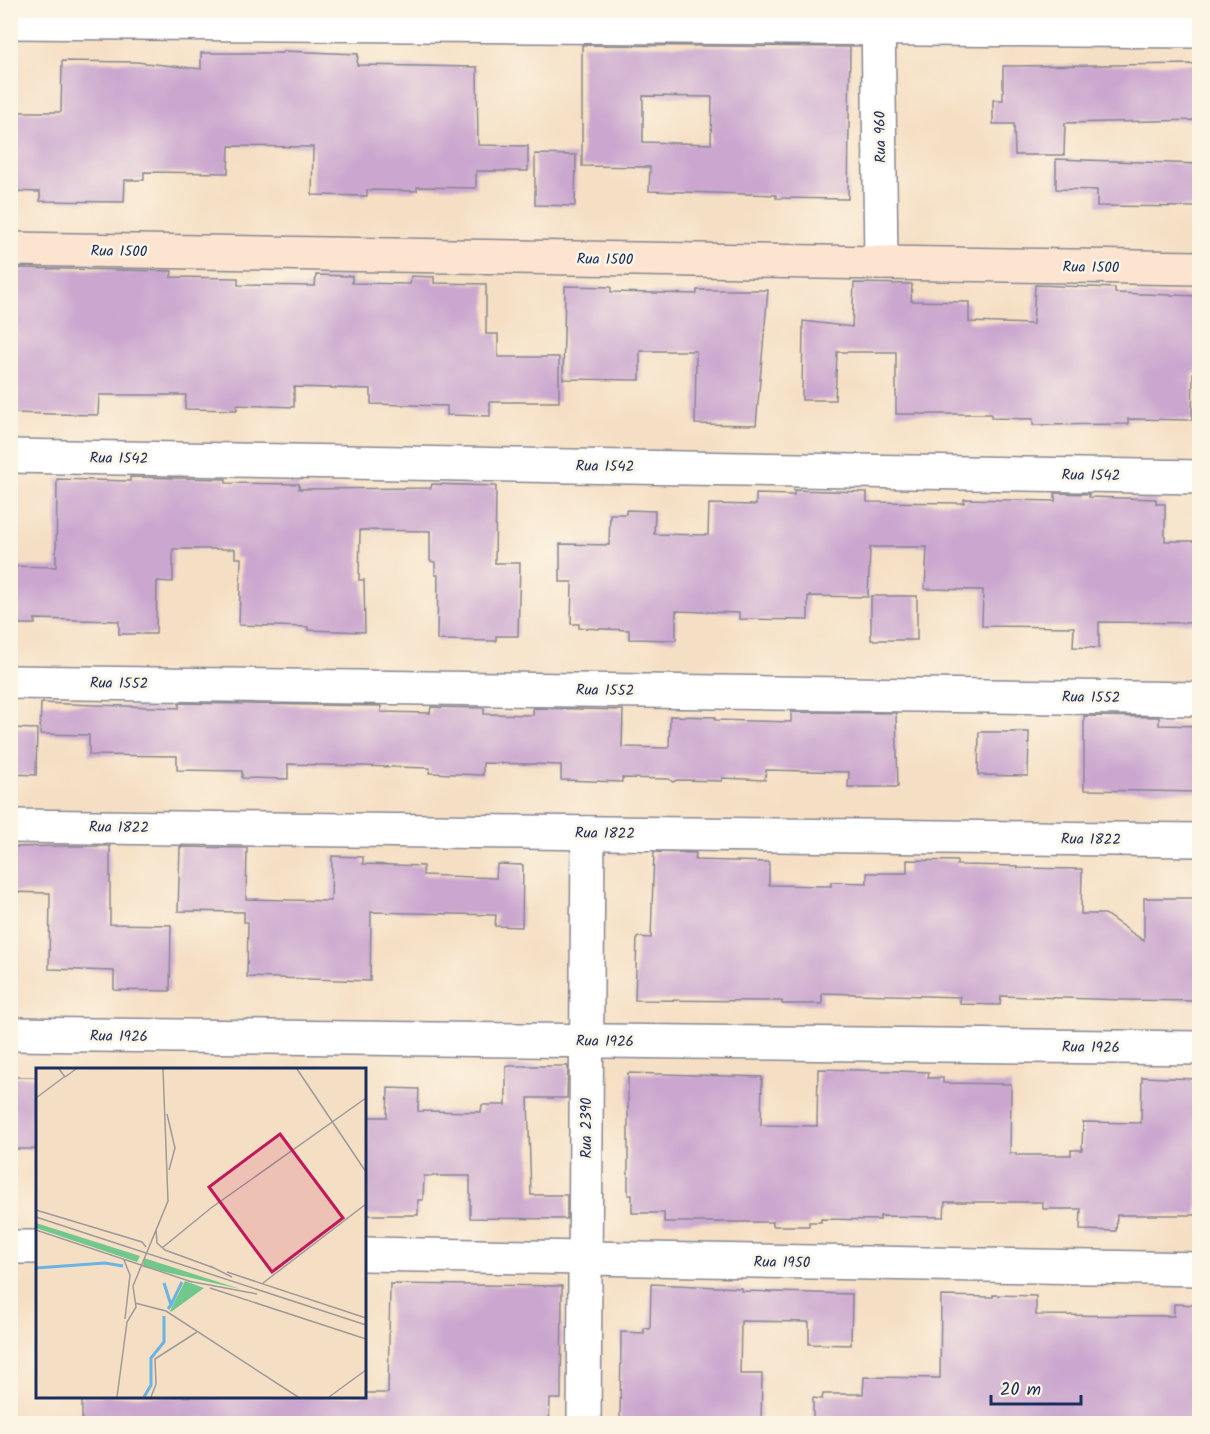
<svg xmlns="http://www.w3.org/2000/svg" width="1210" height="1434" viewBox="0 0 1210 1434" font-family="Kalam,sans-serif">
<style>
.building{fill:#cba7cf;fill-rule:evenodd}
.lines{fill:none;stroke-linecap:round;stroke-linejoin:round}
.street-casing{stroke:#888791;stroke-width:36}
.secondary-casing{stroke:#888791;stroke-width:36}
.street{stroke:#fff;stroke-width:33}
.secondary{stroke:#fde4d0;stroke-width:33}
.labels{text-anchor:middle;stroke-width:5;stroke-linejoin:round;paint-order:stroke}
.street-label{font-size:15px;fill:#1b2f5e;stroke:#fcf5e5}
.inset-river{fill:none;stroke:#6ab3e2;stroke-width:3}
.inset-road{fill:none;stroke:#9e999b;stroke-width:1.5}
.view{fill:#c2185b;fill-opacity:0.15;stroke:#c2185b;stroke-width:3}
.inset-edge{fill:none;stroke:#1b2f5e;stroke-width:3}
</style>
<rect width="100%" height="100%" fill="#fcf5e5"/>
<filter id="ink" filterUnits="userSpaceOnUse"><feTurbulence type="fractalNoise" baseFrequency=".0167" numOctaves="2"/><feDisplacementMap in="SourceGraphic" scale="12" xChannelSelector="R" yChannelSelector="G"/><feConvolveMatrix kernelMatrix="1 2 1 2 8 2 1 2 1" color-interpolation-filters="sRGB"/></filter>
<filter id="wash" filterUnits="userSpaceOnUse"><feTurbulence type="fractalNoise" baseFrequency=".008" numOctaves="4" result="noise"/><feDisplacementMap in="SourceGraphic" scale="24" xChannelSelector="R" yChannelSelector="G"/><feGaussianBlur stdDeviation="1.35" result="paint"/><feColorMatrix in="noise" values="0 0 0 0 0 0 0 0 0 0 0 0 0 0 0 0 0 1.4 0 .05"/><feComposite in="paint" operator="in"/></filter>
<g filter="url(#wash)">
<rect width="100%" height="100%" fill="#f5dfc4"/>
<g id="blocks">
<g class="building">
<path d="M 582,45 L 850,47 L 848,199 L 776,198 L 776,195 L 649,191 L 650,167 L 582,166 ZM 643,96 L 712,97 L 711,144 L 643,142 Z"/>
<path d="M 283,51 L 358,54 L 357,65 L 477,67 L 478,145 L 528,146 L 528,171 L 476,171 L 476,188 L 417,187 L 417,191 L 367,190 L 367,196 L 312,195 L 313,147 L 229,146 L 228,173 L 144,172 L 144,180 L 125,180 L 124,202 L 40,201 L 40,192 L 10,191 L 10,112 L 61,112 L 62,61 L 136,62 L 201,69 L 201,53 L 283,53 Z"/>
<path d="M 1200,64 L 1200,120 L 1065,123 L 1064,155 L 1015,155 L 1014,124 L 993,124 L 993,100 L 1003,100 L 1003,66 Z"/>
<path d="M 535,154 L 576,155 L 575,206 L 535,205 Z"/>
<path d="M 1056,159 L 1200,164 L 1200,207 L 1097,206 L 1097,190 L 1056,189 Z"/>
<path d="M 10,268 L 172,271 L 171,277 L 238,278 L 238,285 L 315,286 L 316,275 L 352,276 L 352,283 L 410,284 L 411,276 L 434,277 L 434,283 L 486,284 L 486,334 L 498,334 L 498,357 L 559,357 L 559,402 L 490,402 L 490,416 L 447,415 L 447,406 L 371,404 L 371,389 L 294,387 L 294,407 L 237,405 L 237,410 L 185,409 L 186,395 L 99,395 L 98,415 L 10,413 Z"/>
<path d="M 854,283 L 912,284 L 911,301 L 969,302 L 969,322 L 1033,324 L 1035,285 L 1115,288 L 1115,293 L 1200,296 L 1198,373 L 1193,373 L 1192,420 L 1128,419 L 1128,424 L 1033,425 L 1033,419 L 991,418 L 991,414 L 896,414 L 896,352 L 837,352 L 835,400 L 802,400 L 803,321 L 852,327 Z"/>
<path d="M 565,286 L 611,287 L 611,292 L 697,294 L 697,290 L 768,290 L 756,425 L 695,424 L 696,351 L 640,351 L 640,380 L 563,379 Z"/>
<path d="M 130,477 L 226,479 L 226,483 L 299,484 L 299,489 L 431,488 L 432,484 L 496,486 L 495,563 L 520,563 L 518,636 L 496,636 L 496,641 L 437,640 L 438,575 L 435,575 L 435,562 L 430,561 L 430,531 L 360,530 L 359,580 L 364,580 L 365,632 L 308,630 L 308,627 L 239,625 L 241,558 L 235,558 L 235,549 L 173,549 L 173,582 L 157,581 L 156,634 L 119,634 L 119,621 L 35,619 L 35,624 L 10,624 L 10,566 L 56,567 L 57,479 L 130,481 Z"/>
<path d="M 794,490 L 867,492 L 867,502 L 964,503 L 964,499 L 1055,501 L 1055,493 L 1089,494 L 1089,497 L 1156,499 L 1156,504 L 1165,504 L 1165,541 L 1200,541 L 1200,623 L 1099,622 L 1099,648 L 1073,647 L 1074,627 L 982,626 L 983,590 L 925,589 L 927,547 L 870,547 L 868,597 L 808,596 L 808,620 L 739,619 L 739,613 L 676,611 L 676,640 L 629,639 L 629,630 L 579,628 L 579,624 L 571,624 L 572,582 L 560,582 L 560,544 L 609,545 L 610,514 L 626,514 L 626,510 L 655,511 L 654,534 L 708,535 L 709,504 L 756,505 L 756,494 L 794,495 Z"/>
<rect x="871" y="596" width="46" height="44"/>
<path d="M 41,703 L 179,708 L 179,703 L 381,706 L 381,712 L 430,713 L 431,707 L 484,708 L 484,714 L 533,715 L 533,708 L 623,710 L 622,747 L 669,748 L 670,716 L 715,717 L 715,720 L 791,722 L 791,712 L 896,713 L 898,787 L 848,787 L 849,772 L 766,770 L 765,780 L 722,778 L 722,781 L 677,780 L 673,782 L 669,779 L 622,778 L 622,782 L 561,780 L 561,765 L 532,764 L 483,763 L 483,775 L 429,773 L 430,768 L 288,764 L 288,779 L 242,778 L 242,771 L 177,770 L 177,756 L 89,755 L 89,735 L 40,734 Z"/>
<path d="M 1084,716 L 1159,717 L 1159,725 L 1200,726 L 1200,792 L 1084,790 Z"/>
<path d="M 10,728 L 37,729 L 36,775 L 10,774 Z"/>
<path d="M 979,732 L 1029,732 L 1028,776 L 978,775 Z"/>
<path d="M 65,846 L 110,846 L 110,924 L 171,925 L 170,991 L 114,990 L 114,971 L 49,969 L 50,893 L 10,892 L 10,847 Z"/>
<path d="M 180,847 L 247,848 L 246,899 L 331,901 L 332,856 L 363,857 L 363,864 L 423,866 L 423,875 L 496,878 L 497,864 L 523,865 L 522,927 L 495,926 L 496,915 L 371,912 L 370,981 L 247,977 L 248,922 L 244,922 L 244,912 L 178,911 Z"/>
<path d="M 654,852 L 696,853 L 695,860 L 769,862 L 769,885 L 831,886 L 831,882 L 867,883 L 867,873 L 907,873 L 907,860 L 957,861 L 957,865 L 1018,866 L 1018,868 L 1082,869 L 1081,914 L 1105,914 L 1144,941 L 1144,898 L 1200,898 L 1200,1001 L 1124,1000 L 1001,996 L 1000,1005 L 960,1004 L 960,997 L 822,993 L 822,1004 L 782,1004 L 782,1001 L 635,1000 L 637,937 L 651,938 Z"/>
<path d="M 506,1066 L 568,1066 L 567,1098 L 528,1098 L 531,1195 L 567,1195 L 567,1219 L 470,1218 L 470,1176 L 424,1176 L 423,1200 L 418,1200 L 418,1215 L 364,1215 L 364,1117 L 387,1117 L 388,1088 L 419,1089 L 418,1111 L 481,1112 L 482,1105 L 506,1105 Z"/>
<path d="M 818,1069 L 929,1072 L 928,1078 L 943,1078 L 943,1083 L 1011,1084 L 1010,1153 L 1016,1153 L 1016,1155 L 1071,1155 L 1071,1150 L 1082,1150 L 1083,1122 L 1141,1123 L 1142,1077 L 1198,1079 L 1197,1215 L 1117,1215 L 1116,1231 L 1080,1230 L 1081,1209 L 1043,1209 L 1043,1202 L 945,1202 L 944,1217 L 880,1216 L 880,1220 L 821,1219 L 821,1222 L 809,1222 L 809,1226 L 773,1226 L 773,1222 L 664,1222 L 664,1213 L 632,1213 L 632,1195 L 628,1195 L 628,1073 L 762,1077 L 761,1125 L 817,1126 Z"/>
<rect x="10" y="1077" width="28" height="72"/>
<path d="M 390,1284 L 562,1286 L 561,1399 L 550,1399 L 549,1424 L 82,1424 L 82,1396 L 325,1397 L 364,1396 L 364,1393 L 388,1393 Z"/>
<path d="M 651,1284 L 741,1288 L 741,1291 L 852,1294 L 851,1345 L 809,1344 L 809,1322 L 741,1321 L 740,1374 L 762,1374 L 761,1424 L 620,1424 L 621,1332 L 644,1333 L 644,1328 L 650,1329 Z"/>
<path d="M 993,1295 L 1036,1296 L 1036,1315 L 1174,1316 L 1174,1304 L 1200,1305 L 1200,1424 L 813,1424 L 813,1398 L 822,1399 L 823,1394 L 863,1394 L 864,1377 L 940,1378 L 941,1296 L 993,1297 Z"/>
</g>
</g>
</g>
<g filter="url(#ink)">
<use href="#blocks" fill-opacity="0" stroke="#888791" stroke-width="1.5"/>
<g class="lines">
<g class="street-casing">
<g id="street">
<path d="M 878,10 L 881,263"/>
<path d="M 10,22 L 1200,31"/>
<path d="M 10,456 L 1200,477"/>
<path d="M 10,682 L 1200,699"/>
<path d="M 10,826 L 1200,840"/>
<path d="M 10,1034 L 1200,1048"/>
<path d="M 10,1247 L 38,1247"/>
<path d="M 364,1254 L 1200,1269"/>
<path d="M 584,1424 L 588,833"/>
</g>
</g>
<g class="secondary-casing">
<path id="secondary" d="M 10,249 L 1200,268"/>
</g>
<use href="#street" class="street"/>
<use href="#secondary" class="secondary"/>
</g>
</g>
<g class="labels">
<g class="street-label">
<text transform="translate(880 137) rotate(-91)" y="5">Rua 960</text>
<text transform="translate(119 251) rotate(1)" y="5">Rua 1500</text>
<text transform="translate(605 259) rotate(1)" y="5">Rua 1500</text>
<text transform="translate(1091 267) rotate(1)" y="5">Rua 1500</text>
<text transform="translate(119 458) rotate(1)" y="5">Rua 1542</text>
<text transform="translate(605 466) rotate(1)" y="5">Rua 1542</text>
<text transform="translate(1091 475) rotate(1)" y="5">Rua 1542</text>
<text transform="translate(119 683) rotate(1)" y="5">Rua 1552</text>
<text transform="translate(605 690) rotate(1)" y="5">Rua 1552</text>
<text transform="translate(1091 697) rotate(1)" y="5">Rua 1552</text>
<text transform="translate(119 827) rotate(1)" y="5">Rua 1822</text>
<text transform="translate(605 833) rotate(1)" y="5">Rua 1822</text>
<text transform="translate(1091 839) rotate(1)" y="5">Rua 1822</text>
<text transform="translate(119 1036) rotate(1)" y="5">Rua 1926</text>
<text transform="translate(605 1041) rotate(1)" y="5">Rua 1926</text>
<text transform="translate(1091 1047) rotate(1)" y="5">Rua 1926</text>
<text transform="translate(586 1128) rotate(-90)" y="5">Rua 2390</text>
<text transform="translate(782 1262) rotate(1)" y="5">Rua 1950</text>
</g>
</g>
<g transform="translate(36 1068)">
<rect width="330" height="330" fill="#f5dfc4"/>
<path d="M 0,155 L 104,188 L 101,194 L 0,160 ZM 108,190 L 204,221 L 107,199 ZM 149,213 L 168,220 L 135,244 L 134,243 Z" fill="#72c78c"/>
<path class="inset-river" d="M 0,200 L 69,195 L 87,198M 128,215 L 135,237 L 132,241M 135,237 L 146,214M 108,329 L 115,317 L 115,290 L 128,274 L 128,248"/>
<path class="inset-road" d="M 23,1 L 29,9 L 40,1M 261,1 L 330,104M 0,30 L 28,9M 131,46 L 139,80 L 133,102M 0,142 L 106,174 L 110,179M 0,149 L 330,257M 120,161 L 121,175 L 129,182 L 178,200M 0,162 L 156,214M 126,180 L 175,140 L 330,30M 88,192 L 94,207 L 89,251M 174,198 L 196,209M 191,204 L 330,250M 152,213 L 221,226M 227,215 L 330,136M 174,220 L 330,271M 99,235 L 130,243 L 262,329M 81,329 L 91,254 L 100,239 L 97,218 L 132,133 L 127,1M 115,329 L 120,316 L 119,291 L 161,264M 293,329 L 330,302"/>
<path class="view" d="M 244,66 L 307,150 L 236,204 L 173,119 Z"/>
<rect width="330" height="330" class="inset-edge"/>
</g>
<rect width="1210" height="1434" fill="none" stroke="#fcf5e5" stroke-width="36"/>
<path d="M991 1395v9h90v-9" fill="none" stroke="#1b2f5e" stroke-width="3"/>
<text x="1000" y="1395" font-size="18" fill="#1b2f5e" stroke="#fcf5e5" stroke-width="4.5" paint-order="stroke">20 m</text>
</svg>
